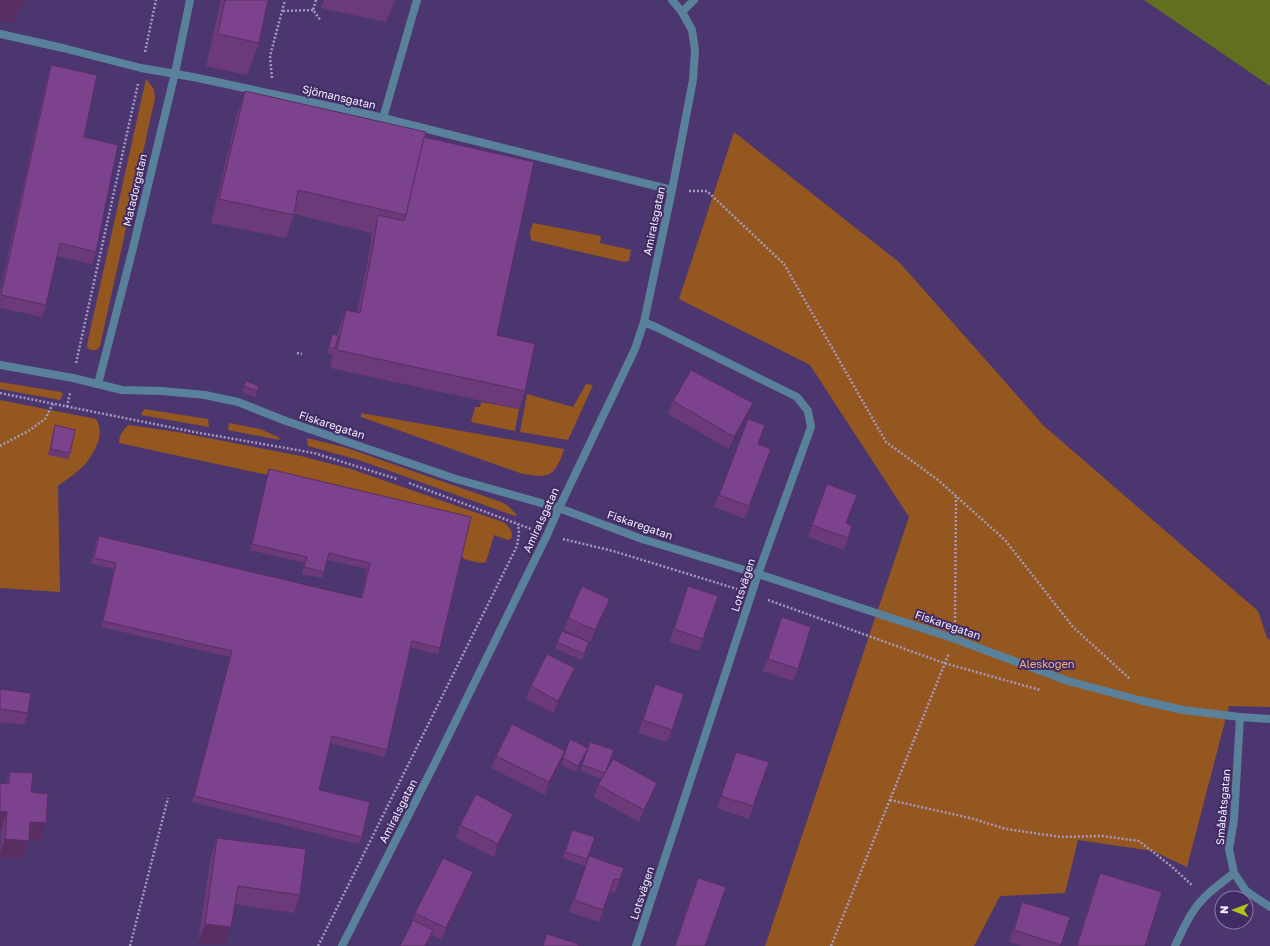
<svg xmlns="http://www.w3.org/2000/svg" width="1270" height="946" viewBox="0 0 1270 946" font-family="'Golos Text',sans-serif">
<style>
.green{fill:#94571f}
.water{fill:#616f1e}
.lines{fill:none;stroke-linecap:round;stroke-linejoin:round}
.path{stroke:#a699bc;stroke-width:2.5;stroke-dasharray:2 2;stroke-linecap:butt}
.service{stroke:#5a819b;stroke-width:8}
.minor{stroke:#5a819b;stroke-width:8}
.tertiary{stroke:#5a819b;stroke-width:8}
.wall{fill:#6c3979}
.shaded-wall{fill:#582e63}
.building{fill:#7d428d;stroke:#582e63}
.labels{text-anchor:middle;stroke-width:4;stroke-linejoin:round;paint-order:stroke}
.street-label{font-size:11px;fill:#f2eefd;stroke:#412b64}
.park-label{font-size:11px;fill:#f3b483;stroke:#412b64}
</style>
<rect width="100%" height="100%" fill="#4c3670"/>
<g class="green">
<path d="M 146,79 L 154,89 L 155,98 L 100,346 L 97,350 L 90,350 L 87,347 L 88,340 Z"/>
<path d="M 734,132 L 900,263 L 1044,426 L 1258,611 L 1267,638 L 1270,640 L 1270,707 L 1229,706 L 1187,867 L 1153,851 L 1078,840 L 1065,893 L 1000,896 L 974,946 L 765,946 L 909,517 L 810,365 L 679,299 Z"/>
<path d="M 533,223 L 601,236 L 600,243 L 631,250 L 629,261 L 624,262 L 534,241 L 531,240 L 530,232 Z"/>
<path d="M 0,382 L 61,392 L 63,394 L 60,400 L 0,389 Z"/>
<path d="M 586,384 L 593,385 L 568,440 L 520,432 L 527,394 L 573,407 Z"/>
<path d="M 0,400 L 96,419 C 105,433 96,450 87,462 C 80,471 67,479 58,486 L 60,592 L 0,588 Z"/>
<path d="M 481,402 L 519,409 L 515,431 L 471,422 L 475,407 L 480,407 Z"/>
<path d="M 144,409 L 208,419 L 209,427 L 141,415 Z"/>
<path d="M 361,413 L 564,449 C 562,455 559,464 555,469 C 548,480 530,475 520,473 L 361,417 Z"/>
<path d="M 229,423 L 260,429 L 278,437 L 280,440 L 228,430 Z"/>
<path d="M 129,425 L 177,432 L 301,456 L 351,469 L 503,522 C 509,526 514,532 511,539 L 508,540 L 494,535 L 486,562 L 480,563 L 464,559 L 461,554 L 268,475 L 119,443 C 119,437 123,428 129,425 Z"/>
<path d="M 307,438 L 347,448 L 501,502 L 507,505 L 517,515 L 515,516 L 359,460 L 308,446 Z"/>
</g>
<path class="water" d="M 1144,0 L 1270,0 L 1270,86 Z"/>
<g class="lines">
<g class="path">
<path d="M 316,0 L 313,10 L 321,21"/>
<path d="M 283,11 L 313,10"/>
<path d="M 145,52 L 156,0"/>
<path d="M 272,78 L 270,56 L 285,0"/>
<path d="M 689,191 L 707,191 L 784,264 L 886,442 L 938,480 L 1005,540 L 1073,627 L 1130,679"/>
<path d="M 297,353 L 302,354"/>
<path d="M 76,363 L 138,84"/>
<path d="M 0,393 L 194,432 L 314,453 L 397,479"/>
<path d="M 67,407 L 70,393"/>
<path d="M 0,446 L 30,430 L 45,419 L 53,404"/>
<path d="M 409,483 L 531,529"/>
<path d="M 563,539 L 613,551 L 737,589"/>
<path d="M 768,600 L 944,663 L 1040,690"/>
<path d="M 955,622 L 956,497"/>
<path d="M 890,800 L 970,818 L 1006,829 L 1061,837 L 1103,836 L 1139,841 L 1171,866 L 1193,886"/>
<path d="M 130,946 L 168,798"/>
<path d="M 318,946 L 517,546 L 519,534 L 518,524"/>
<path d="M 831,946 L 949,653"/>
</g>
<g class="service">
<path d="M 682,12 L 694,0"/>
<path d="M 383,118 L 417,0"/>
<path d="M 1175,946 C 1181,934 1186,921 1194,910 C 1204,895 1220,884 1234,873"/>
</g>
<g class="minor">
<path d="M 0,34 L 63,48 L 141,68 L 193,77 L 371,115 L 672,190"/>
<path d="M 98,384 L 133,248 L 175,73 L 190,0"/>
<path d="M 1240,717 L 1234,820 L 1229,849 L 1234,873 L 1246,891 L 1270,907"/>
<path d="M 342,946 L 435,763 L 547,535 L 559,508 L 635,349 L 644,322 L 672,190 L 693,80 L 695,50 L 692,30 L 682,12 L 672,0"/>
<path d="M 636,946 L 758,574 L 811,427 L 808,411 L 797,397 L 658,328 L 644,322"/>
</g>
<path class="tertiary" d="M 0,365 L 73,378 L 122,390 L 162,391 L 205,395 L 238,402 L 286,421 L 456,479 L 559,508 L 642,539 L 758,574 L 955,639 L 1068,681 L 1139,700 L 1183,710 L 1240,717 L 1270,719"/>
</g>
<g class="wall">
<path d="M 221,0 L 268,0 L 259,43 L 247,75 L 206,66 Z"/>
<path d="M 324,0 L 395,0 L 386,22 L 321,8 Z"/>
<path d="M 51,65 L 96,252 L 92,264 L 57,256 L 46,305 L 42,317 L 0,308 L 0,291 L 47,78 Z"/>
<path d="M 245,91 L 424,137 L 497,335 L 525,391 L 519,409 L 330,368 L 333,354 L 333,355 L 327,354 L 330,341 L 332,334 L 337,336 L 339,328 L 346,310 L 357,312 L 367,265 L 372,233 L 294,214 L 286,238 L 211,223 L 237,114 Z"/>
<path d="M 246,381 L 259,386 L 255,397 L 242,392 Z"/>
<path d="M 673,401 L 748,416 L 729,449 L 668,414 Z"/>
<path d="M 748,419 L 758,444 L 771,449 L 745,519 L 714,507 Z"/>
<path d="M 55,425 L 70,453 L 68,459 L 48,455 L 53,432 Z"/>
<path d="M 269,469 L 471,517 L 440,648 L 438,654 L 411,648 L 387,750 L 384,757 L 330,743 L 319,790 L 362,837 L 359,844 L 192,802 L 230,657 L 101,627 L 114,569 L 91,564 L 96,542 L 99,536 L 361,598 L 367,569 L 327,560 L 324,572 L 322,578 L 302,574 L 304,563 L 250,550 L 267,476 Z"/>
<path d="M 827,484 L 846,523 L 852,526 L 844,550 L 808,537 Z"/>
<path d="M 688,586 L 703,639 L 699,651 L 669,642 Z"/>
<path d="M 610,599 L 605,611 L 591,642 L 564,630 L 568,618 Z"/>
<path d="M 782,617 L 798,669 L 793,681 L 763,671 Z"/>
<path d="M 557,642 L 589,642 L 582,660 L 555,649 Z"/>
<path d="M 570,680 L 554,713 L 526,699 L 531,686 Z"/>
<path d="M 655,684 L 672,730 L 667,742 L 638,733 Z"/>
<path d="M 0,689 L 28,713 L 24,725 L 0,722 Z"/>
<path d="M 570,739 L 585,754 L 576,772 L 561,765 Z"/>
<path d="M 590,742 L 606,771 L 657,783 L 653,796 L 639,822 L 594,797 L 598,785 L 602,779 L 580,771 Z"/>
<path d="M 736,752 L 769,762 L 749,819 L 717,808 Z"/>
<path d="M 496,756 L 560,763 L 545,795 L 491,768 Z"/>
<path d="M 10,772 L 31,792 L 40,841 L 29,840 L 23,859 L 0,858 L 1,830 L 0,830 L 0,783 L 6,783 Z"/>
<path d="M 513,814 L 509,826 L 494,857 L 456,838 L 460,825 Z"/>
<path d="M 572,830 L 595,837 L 585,866 L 562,858 Z"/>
<path d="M 217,838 L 300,895 L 294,913 L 235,904 L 225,945 L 198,942 L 211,856 Z"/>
<path d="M 589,856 L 624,868 L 615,893 L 610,892 L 599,922 L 569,912 Z"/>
<path d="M 473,872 L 469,885 L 442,940 L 432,935 L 427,946 L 400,946 L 412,922 L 415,913 Z"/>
<path d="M 1100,873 L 1145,946 L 1076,946 L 1093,891 Z"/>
<path d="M 698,878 L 705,946 L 675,946 L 693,890 Z"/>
<path d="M 1022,902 L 1070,917 L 1060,946 L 1022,946 L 1009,942 Z"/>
</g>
<g class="shaded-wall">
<path d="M 0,0 L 24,0 L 21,8 L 19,8 L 14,23 L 0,21 Z"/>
<path d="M 753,403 L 748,416 L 729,449 L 734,437 Z"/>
<path d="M 610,599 L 605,611 L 591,642 L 595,630 Z"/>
<path d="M 575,668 L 570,680 L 554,713 L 558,701 Z"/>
<path d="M 588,748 L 576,772 L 578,766 Z"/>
<path d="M 565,751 L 560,763 L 545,795 L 549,782 Z"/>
<path d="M 657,783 L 653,796 L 639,822 L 644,810 Z"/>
<path d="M 0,811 L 7,812 L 1,830 L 0,830 Z"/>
<path d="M 513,814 L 509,826 L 494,857 L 498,844 Z"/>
<path d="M 30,822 L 46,823 L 40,841 L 24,840 Z"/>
<path d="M 5,839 L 29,841 L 23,859 L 0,858 L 0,853 Z"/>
<path d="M 473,872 L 469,885 L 442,940 L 446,928 Z"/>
<path d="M 205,924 L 231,927 L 225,945 L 198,942 Z"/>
<path d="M 433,930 L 427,946 L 425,946 Z"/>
</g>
<g class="building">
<path d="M 225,0 L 268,0 L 259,43 L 218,34 Z"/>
<path d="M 51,65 L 97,75 L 84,137 L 118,145 L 96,252 L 60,243 L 46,305 L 1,295 Z"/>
<path d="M 245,91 L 426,132 L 406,215 L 298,190 L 294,215 L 219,199 Z"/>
<path d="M 424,137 L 534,162 L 497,335 L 535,344 L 525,391 L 337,350 L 346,310 L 360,313 L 373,247 L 378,215 L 404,221 L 406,215 Z"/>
<path d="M 332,334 L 338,336 L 335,349 L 329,347 Z"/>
<path d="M 691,370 L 753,403 L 734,437 L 673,401 Z"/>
<path d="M 246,381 L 259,386 L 257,391 L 244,386 Z"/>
<path d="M 748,419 L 765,425 L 758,444 L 771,449 L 749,506 L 719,495 Z"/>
<path d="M 55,425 L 75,430 L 70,453 L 51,449 Z"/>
<path d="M 269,469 L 471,517 L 440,648 L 412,641 L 387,750 L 332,736 L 319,790 L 370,802 L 362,837 L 194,796 L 232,651 L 103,621 L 116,563 L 94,558 L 99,536 L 362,598 L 370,563 L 329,553 L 324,572 L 304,567 L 307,557 L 252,544 Z"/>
<path d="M 827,484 L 857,495 L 846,523 L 852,526 L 848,538 L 812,525 Z"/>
<path d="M 582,586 L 610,599 L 595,630 L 568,618 Z"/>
<path d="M 688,586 L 718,596 L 703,639 L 674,629 Z"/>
<path d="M 782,617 L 811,627 L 798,669 L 768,659 Z"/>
<path d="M 562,631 L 589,642 L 584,654 L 557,642 Z"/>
<path d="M 547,654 L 575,668 L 558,701 L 531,686 Z"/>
<path d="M 655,684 L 684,694 L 672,730 L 643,720 Z"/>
<path d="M 0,689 L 31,693 L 28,713 L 0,709 Z"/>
<path d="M 512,724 L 565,751 L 549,782 L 496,756 Z"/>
<path d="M 570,739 L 588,748 L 578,766 L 563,758 Z"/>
<path d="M 590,742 L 614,750 L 605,773 L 582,765 Z"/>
<path d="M 736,752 L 769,762 L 753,806 L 721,796 Z"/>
<path d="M 613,759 L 657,783 L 644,810 L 598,785 Z"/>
<path d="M 10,772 L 33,773 L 31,792 L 48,794 L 46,823 L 30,822 L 29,841 L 5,839 L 7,812 L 0,811 L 0,783 L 9,784 Z"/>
<path d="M 476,794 L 513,814 L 498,844 L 460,825 Z"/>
<path d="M 572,830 L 595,837 L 587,859 L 565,852 Z"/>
<path d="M 217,838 L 306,849 L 300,895 L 238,886 L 231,927 L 205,924 Z"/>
<path d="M 589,856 L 624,868 L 619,880 L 614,879 L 603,910 L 574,900 Z"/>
<path d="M 443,858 L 473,872 L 446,928 L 415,913 Z"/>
<path d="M 1100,873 L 1162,892 L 1145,946 L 1077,946 Z"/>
<path d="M 698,878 L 726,887 L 705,946 L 675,946 Z"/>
<path d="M 1022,902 L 1070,917 L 1061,945 L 1014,930 Z"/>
<path d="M 413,920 L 433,930 L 425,946 L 400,946 Z"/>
<path d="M 547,934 L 579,944 L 578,946 L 543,946 Z"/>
</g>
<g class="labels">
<g class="street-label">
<text transform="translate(339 97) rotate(13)" y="4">Sjömansgatan</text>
<text transform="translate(135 190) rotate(-77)" y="4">Matadorgatan</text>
<text transform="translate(654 221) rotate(-78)" y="4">Amiralsgatan</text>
<text transform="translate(332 425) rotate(18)" y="4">Fiskaregatan</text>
<text transform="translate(541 520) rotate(-65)" y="4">Amiralsgatan</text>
<text transform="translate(640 525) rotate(19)" y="4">Fiskaregatan</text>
<text transform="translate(743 585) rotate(-72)" y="4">Lotsvägen</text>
<text transform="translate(948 625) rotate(19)" y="4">Fiskaregatan</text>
<text transform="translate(1223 807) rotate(-85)" y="4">Småbåtsgatan</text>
<text transform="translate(398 811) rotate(-63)" y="4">Amiralsgatan</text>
<text transform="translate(642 893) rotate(-72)" y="4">Lotsvägen</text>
</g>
<g class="park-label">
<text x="1047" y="668">Aleskogen</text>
</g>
</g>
<g transform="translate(1234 910) rotate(271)"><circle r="19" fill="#412b64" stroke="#8879a1"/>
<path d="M0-3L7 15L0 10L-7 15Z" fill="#acc612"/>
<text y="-6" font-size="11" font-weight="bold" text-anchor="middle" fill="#f2eefd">N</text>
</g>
</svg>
